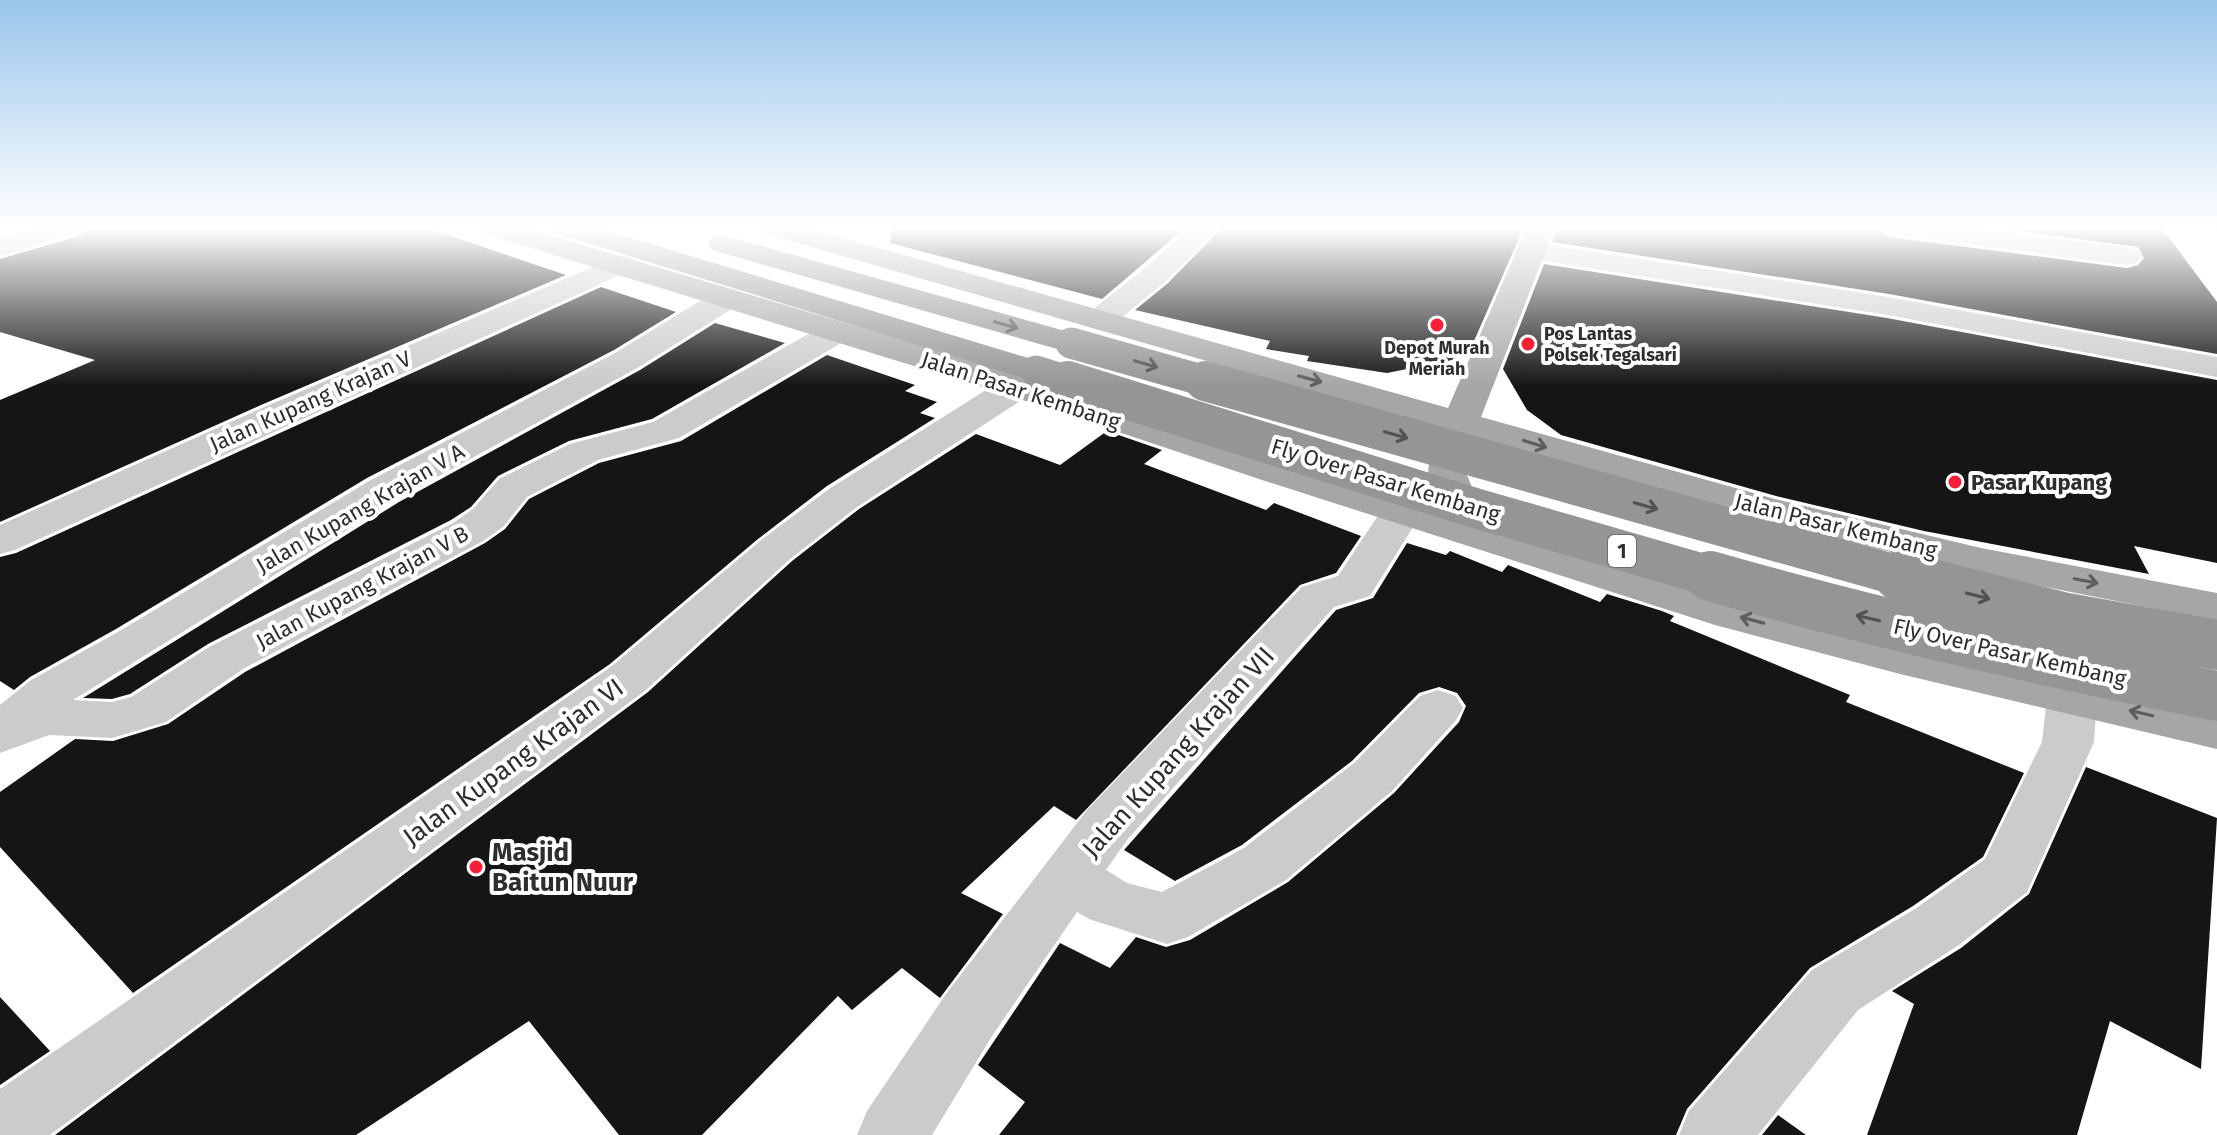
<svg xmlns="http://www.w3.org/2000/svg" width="2217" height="1135" viewBox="0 0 2217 1135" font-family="'Fira Sans',sans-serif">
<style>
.building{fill:#151515}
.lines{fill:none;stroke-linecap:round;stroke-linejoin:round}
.street{fill:#cbcbcb;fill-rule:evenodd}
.primary{fill:#a6a6a6;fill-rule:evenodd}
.highway{fill:#959595;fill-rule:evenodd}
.highway-bridge-far2{stroke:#959595;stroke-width:31}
.highway-bridge-far1{stroke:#959595;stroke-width:40}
.highway-bridge{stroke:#959595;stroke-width:50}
.oneway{stroke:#525252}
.oneway2{stroke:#5e5e5e}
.poi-dot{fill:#f51f36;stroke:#fff;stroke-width:3}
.labels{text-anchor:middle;stroke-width:8;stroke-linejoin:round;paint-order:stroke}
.far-poi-label{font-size:18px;font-weight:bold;fill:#2e2e2e;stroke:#fff;text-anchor:start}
.shield{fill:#fff;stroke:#6d6d6d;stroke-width:2}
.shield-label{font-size:20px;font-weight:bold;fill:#2e2e2e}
.street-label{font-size:22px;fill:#2e2e2e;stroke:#fff}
.poi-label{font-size:22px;font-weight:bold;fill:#2e2e2e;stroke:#fff;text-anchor:start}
.near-street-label{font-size:26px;fill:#2e2e2e;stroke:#fff}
.near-poi-label{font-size:26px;font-weight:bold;fill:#2e2e2e;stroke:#fff;text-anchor:start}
</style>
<rect width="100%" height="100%" fill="#fff"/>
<g class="building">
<path d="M 85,227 L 424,227 L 566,275 L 261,405 L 0,522 L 0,400 L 95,360 L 0,332 L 0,259 L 79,236 Z"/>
<path d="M 892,227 L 1186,227 L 1102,299 L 890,243 Z"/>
<path d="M 1223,227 L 1524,227 L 1467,357 L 1387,373 L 1307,361 L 1309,356 L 1266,349 L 1270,341 L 1135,310 L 1168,283 Z"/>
<path d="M 1558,227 L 1880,227 L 1886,236 L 1897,238 L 2127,268 L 2138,265 L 2144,258 L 2138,247 L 1989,227 L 2161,227 L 2217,302 L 2217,354 L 1889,294 L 1552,242 Z"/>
<path d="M 1544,264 L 1887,318 L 2217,380 L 2217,563 L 2134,546 L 2149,574 L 1924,531 L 1776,496 L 1561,435 L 1527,410 L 1503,369 Z"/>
<path d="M 601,287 L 676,312 L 614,350 L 367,478 L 116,629 L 30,677 L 14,690 L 0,681 L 0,557 L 16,553 Z"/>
<path d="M 715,323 L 785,343 L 652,419 L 569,441 L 498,476 L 471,507 L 451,520 L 208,644 L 130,694 L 112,699 L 83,698 L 399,502 L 640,370 Z"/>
<path d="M 827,355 L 915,385 L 905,391 L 937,402 L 920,413 L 935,418 L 827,486 L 758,539 L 610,664 L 133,993 L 0,847 L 0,792 L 75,739 L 113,741 L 168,724 L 245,672 L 485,543 L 505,529 L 529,499 L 599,463 L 681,441 Z"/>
<path d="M 1107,431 L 1162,450 L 1144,464 L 1266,510 L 1274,503 L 1361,536 L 1336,573 L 1300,585 L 1076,820 L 1054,806 L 961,893 L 1003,914 L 940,998 L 902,968 L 852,1010 L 838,996 L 702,1135 L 619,1135 L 529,1021 L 356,1135 L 55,1135 L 648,692 L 792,561 L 859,509 L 976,434 L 1060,465 Z"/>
<path d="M 1407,543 L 1446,555 L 1450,551 L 1502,572 L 1508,565 L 1600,602 L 1607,594 L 1662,611 L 1674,616 L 1670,621 L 1850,695 L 1846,702 L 2024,773 L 1983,857 L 1913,906 L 1810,968 L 1687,1109 L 1676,1135 L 999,1135 L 1025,1102 L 978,1065 L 1060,943 L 1110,968 L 1136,937 L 1166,947 L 1190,940 L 1288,882 L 1394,793 L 1459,722 L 1466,706 L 1457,693 L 1439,687 L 1419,693 L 1352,761 L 1242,845 L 1175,881 L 1124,850 L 1336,610 L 1373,598 Z"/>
<path d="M 2086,767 L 2217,818 L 2201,1069 L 2110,1021 L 2077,1135 L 1867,1135 L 1914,1004 L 1892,991 L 1961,948 L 2029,894 Z"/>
<path d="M 0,997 L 50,1051 L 0,1085 Z"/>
<path d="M 1778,1115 L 1806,1135 L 1762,1135 Z"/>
</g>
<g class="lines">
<g class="street">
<path d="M 38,227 L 82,227 L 78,233 L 0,256 L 0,238 Z"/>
<path d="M 1190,227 L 1220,227 L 1166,281 L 1110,327 L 1099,330 L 1088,327 L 1083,320 L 1088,313 L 1144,269 Z"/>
<path d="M 1883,227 L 1964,227 L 2127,247 L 2137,250 L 2142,256 L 2137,262 L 2127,265 L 1897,235 L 1887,233 Z"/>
<path d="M 1530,242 L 1888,297 L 2217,357 L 2217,377 L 1888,315 L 1520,257 L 1515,251 L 1520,245 Z"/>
<path d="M 621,255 L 631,258 L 636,264 L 631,270 L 15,550 L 0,554 L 0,525 L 262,408 Z"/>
<path d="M 727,289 L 738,291 L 743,298 L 738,305 L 639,367 L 397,499 L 73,700 L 112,702 L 131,697 L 209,647 L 453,523 L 473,509 L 499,479 L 570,444 L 653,422 L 824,325 L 836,322 L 848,325 L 852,332 L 848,339 L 679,438 L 598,460 L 527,497 L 503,527 L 483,541 L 243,669 L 166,722 L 112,738 L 49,735 L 0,753 L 0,705 L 31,680 L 118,632 L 369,481 L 615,353 L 716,291 Z"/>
<path d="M 1018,375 L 1031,378 L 1036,386 L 1031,394 L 857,507 L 790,559 L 646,690 L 50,1135 L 0,1135 L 0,1089 L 612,666 L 760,541 L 829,489 L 1005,378 Z"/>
<path d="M 1402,499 L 1417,502 L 1423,511 L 1370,596 L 1334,607 L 1127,840 L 1106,870 L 1127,883 L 1162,892 L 1244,848 L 1354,763 L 1420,696 L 1438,690 L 1456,696 L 1463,708 L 1456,720 L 1392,791 L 1286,880 L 1188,937 L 1167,944 L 1089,919 L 1077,912 L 992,1036 L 932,1135 L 857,1135 L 867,1111 L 946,994 L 1087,810 L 1302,587 L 1338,576 L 1387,502 Z"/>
<path d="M 2072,680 L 2090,685 L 2097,697 L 2094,742 L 2027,892 L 1959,945 L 1858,1010 L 1758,1135 L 1679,1135 L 1689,1111 L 1812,970 L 1915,909 L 1985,859 L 2042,742 L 2047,697 L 2054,685 Z"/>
</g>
<path class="primary" d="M 478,227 L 522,227 L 1031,378 L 1449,513 C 1418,484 1428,463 1439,428 L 763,233 L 759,227 L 804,227 L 1448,408 L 1527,227 L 1555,227 L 1481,417 L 1775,499 L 1981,548 L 2217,593 L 2217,621 L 1981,574 L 1764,521 L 1474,438 L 1465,470 L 1474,492 L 1507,524 L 1503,529 L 1743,603 L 1900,642 L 2217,713 L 2217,749 L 1900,674 L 1715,625 L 1262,480 L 1005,394 L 482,233 Z"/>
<g class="highway">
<path d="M 551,227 L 595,227 L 1048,364 L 1053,371 L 1048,378 L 1036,381 L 1024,378 L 555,233 Z"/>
<path d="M 722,235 L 1083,336 L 1088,343 L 1083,350 L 1071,353 L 712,250 L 708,244 L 712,238 Z"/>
</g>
<g class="highway-bridge-far2">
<path d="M 1071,343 L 1212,383"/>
<path d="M 1036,371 L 1074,383"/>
</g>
<g class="highway-bridge-far1">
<path d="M 1068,381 L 1475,508 L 1717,578"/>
<path d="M 1205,381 L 1907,578"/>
</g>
<g class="highway-bridge">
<path d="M 1710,576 C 1877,624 2046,662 2217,696"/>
<path d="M 1899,576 L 2062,617 L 2217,645"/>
</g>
</g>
<defs><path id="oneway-shaft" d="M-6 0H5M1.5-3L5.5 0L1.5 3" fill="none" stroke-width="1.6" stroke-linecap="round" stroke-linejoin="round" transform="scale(2)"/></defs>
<g class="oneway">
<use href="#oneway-shaft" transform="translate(1006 325) rotate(16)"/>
<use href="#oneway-shaft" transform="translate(1146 364) rotate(16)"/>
<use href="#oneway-shaft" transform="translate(1396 435) rotate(16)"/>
<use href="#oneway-shaft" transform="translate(1646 506) rotate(16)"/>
<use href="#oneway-shaft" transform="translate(1978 596) rotate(14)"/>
<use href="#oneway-shaft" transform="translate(1868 618) rotate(-167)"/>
</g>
<g class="oneway2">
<use href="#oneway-shaft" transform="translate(1310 379) rotate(15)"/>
<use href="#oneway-shaft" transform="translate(1535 444) rotate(17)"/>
<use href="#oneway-shaft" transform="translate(2086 581) rotate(11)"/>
<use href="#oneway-shaft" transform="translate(1752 620) rotate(-165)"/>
<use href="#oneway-shaft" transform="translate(2141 713) rotate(-167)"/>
</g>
<linearGradient id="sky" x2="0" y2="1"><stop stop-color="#99c5eb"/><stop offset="0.59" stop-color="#fff"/><stop offset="1" stop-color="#fff" stop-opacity="0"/></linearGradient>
<rect width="2217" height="386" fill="url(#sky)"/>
<g class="poi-dot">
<circle cx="1437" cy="325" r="8"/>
<circle cx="1528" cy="344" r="8"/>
<circle cx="1955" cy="482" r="8"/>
<circle cx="476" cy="867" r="8"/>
</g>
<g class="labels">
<g class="far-poi-label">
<text x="1544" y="340">Pos Lantas<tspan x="1544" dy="21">Polsek Tegalsari</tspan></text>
<text x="1437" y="354" text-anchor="middle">Depot Murah<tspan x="1437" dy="21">Meriah</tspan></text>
</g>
<rect class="shield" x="1608" y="535" width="28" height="32" rx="6"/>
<g class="shield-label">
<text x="1622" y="558">1</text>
</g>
<g class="street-label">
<text transform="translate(1021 390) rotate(18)" y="8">Jalan Pasar Kembang</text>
<text transform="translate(310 401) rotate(-24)" y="8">Jalan Kupang Krajan V</text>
<text transform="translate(1386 480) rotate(17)" y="8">Fly Over Pasar Kembang</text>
<text transform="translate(360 508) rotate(-30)" y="8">Jalan Kupang Krajan V A</text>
<text transform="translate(1836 525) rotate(14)" y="8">Jalan Pasar Kembang</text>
<text transform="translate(362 587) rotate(-28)" y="8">Jalan Kupang Krajan V B</text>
<text transform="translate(2010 652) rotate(13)" y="8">Fly Over Pasar Kembang</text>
</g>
<g class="poi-label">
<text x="1971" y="490">Pasar Kupang</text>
</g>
<g class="near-street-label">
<text transform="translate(1178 752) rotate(-48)" y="9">Jalan Kupang Krajan VII</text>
<text transform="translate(513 762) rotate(-36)" y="9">Jalan Kupang Krajan VI</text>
</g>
<g class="near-poi-label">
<text x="492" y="861">Masjid<tspan x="492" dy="30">Baitun Nuur</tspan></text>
</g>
</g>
</svg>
